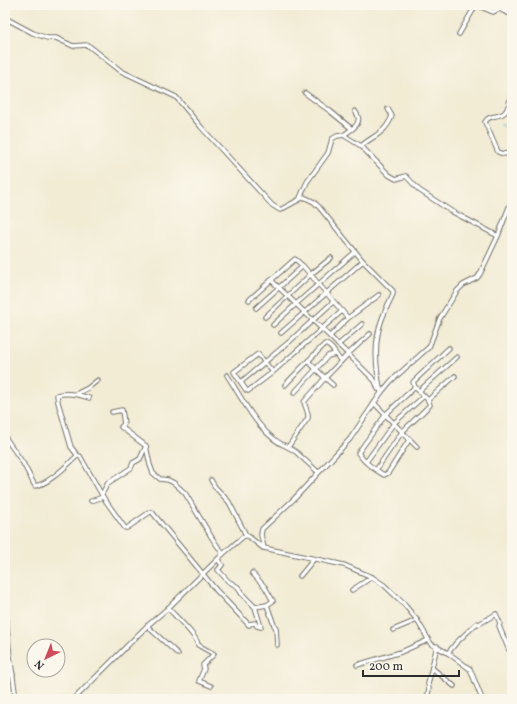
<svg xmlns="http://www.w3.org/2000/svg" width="517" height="704" viewBox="0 0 517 704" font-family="Vollkorn,serif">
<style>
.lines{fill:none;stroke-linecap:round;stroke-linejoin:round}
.stream{stroke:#51a5cc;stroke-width:1}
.minor-casing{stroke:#716f66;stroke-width:5.5}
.minor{stroke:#fff;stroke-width:3.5}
</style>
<rect width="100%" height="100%" fill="#fbf7ec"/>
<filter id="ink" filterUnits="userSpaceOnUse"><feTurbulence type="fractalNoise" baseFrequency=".025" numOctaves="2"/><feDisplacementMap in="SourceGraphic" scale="8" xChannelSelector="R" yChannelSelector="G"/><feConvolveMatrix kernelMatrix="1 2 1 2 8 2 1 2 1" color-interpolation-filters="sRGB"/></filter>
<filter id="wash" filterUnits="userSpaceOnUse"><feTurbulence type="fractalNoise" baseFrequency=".012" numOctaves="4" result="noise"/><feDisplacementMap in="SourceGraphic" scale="16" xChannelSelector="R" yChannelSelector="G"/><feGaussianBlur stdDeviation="0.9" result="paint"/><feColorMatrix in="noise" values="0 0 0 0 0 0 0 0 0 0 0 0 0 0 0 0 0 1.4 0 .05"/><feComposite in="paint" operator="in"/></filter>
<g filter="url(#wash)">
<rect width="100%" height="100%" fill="#f2ecd5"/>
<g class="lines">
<path class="stream" d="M 500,124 L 512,126"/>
</g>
</g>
<g filter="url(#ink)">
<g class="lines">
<g class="minor-casing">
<g id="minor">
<path d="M 476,5 L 493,12 L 499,9 L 512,15"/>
<path d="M 5,18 L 33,33 L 47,38 L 56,38 L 73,46 L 86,45 L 89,46 L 121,71 L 176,97 L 201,127 L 272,205 L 280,210 L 304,197 L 314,202 L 319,207 L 363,261 L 393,291 L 393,294 C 389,302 385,311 382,319 C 373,343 376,369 381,393"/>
<path d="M 459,34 L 476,5"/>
<path d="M 512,88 C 510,95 510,109 504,113 C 498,118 489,114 485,122 L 498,152 L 503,154 L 512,153"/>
<path d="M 305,93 L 330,111 L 352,129"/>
<path d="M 355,111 C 364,122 354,128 345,134 L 345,136 L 361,146 L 389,175 L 396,179 L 406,176 L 419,190 L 451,211 L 498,236"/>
<path d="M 361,146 C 374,135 385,134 392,116 L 388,109"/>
<path d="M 300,198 L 307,182 L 328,153 L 332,139 L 337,136 L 345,135"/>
<path d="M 355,252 L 296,304 L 348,354 L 375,381 L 378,389"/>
<path d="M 271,280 L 296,304 L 273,325"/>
<path d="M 249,300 L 295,259 L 303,266 L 348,318"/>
<path d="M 256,308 L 303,266"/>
<path d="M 265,317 L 310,275 L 331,258"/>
<path d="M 281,333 L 363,261"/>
<path d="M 330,336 L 348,318 L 379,295"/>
<path d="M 338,345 L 362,324"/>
<path d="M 273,372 L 258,354 L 234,372 L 246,390 L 248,391 L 273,372 L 342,311"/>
<path d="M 227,375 C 242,398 261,438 288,447 L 308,418 L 308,414 L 304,402 L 325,378 L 308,361"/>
<path d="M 241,382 L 289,342 L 333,302"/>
<path d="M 285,385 L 308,361 L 325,344 C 333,346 335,355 341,361"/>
<path d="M 333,385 L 325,378 L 348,354 L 370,334"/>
<path d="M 415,387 L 413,382 L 449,348"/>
<path d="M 419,391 L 457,357"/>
<path d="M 294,393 L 328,356 L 335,354"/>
<path d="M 76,394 L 88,388 L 98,380"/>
<path d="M 428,400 L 455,376"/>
<path d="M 374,403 L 417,447"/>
<path d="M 5,437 L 23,463 L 35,486 C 49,484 67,465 77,456 L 80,456 L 103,497 L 125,528 L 127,528 L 150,512 L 152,512 L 216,590 L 249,625"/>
<path d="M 146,446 L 150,465 L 153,473 L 160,479 L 168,480 L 174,483 L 185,493 L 212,538 L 223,554"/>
<path d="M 288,447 L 296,452 L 318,472"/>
<path d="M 78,456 L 71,447 L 58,402 L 57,395 C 68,392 80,395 89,398"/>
<path d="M 366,462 L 394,423 L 424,396"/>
<path d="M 376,470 L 402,432 L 430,405 L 428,400 L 415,387 L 386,414 L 358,453 C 364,462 375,470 384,475 L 388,473 L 409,440"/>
<path d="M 211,480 L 215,487 L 229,502 L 246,535"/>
<path d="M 102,494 L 108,483 L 131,468 L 133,463 L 140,459 L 146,446 L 121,427 L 124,424 L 122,410 L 112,412"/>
<path d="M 91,501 L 103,497"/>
<path d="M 218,560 L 222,565 L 218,570 L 228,581 L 238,587 L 240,590 L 241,593 L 255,607 L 261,627 L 257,626 L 255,623 L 248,624"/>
<path d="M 252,573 L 265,587 L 273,601 L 267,605"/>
<path d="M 300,576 L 314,559"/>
<path d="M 352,590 L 372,577"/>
<path d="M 5,605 L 9,649 L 16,699"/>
<path d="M 255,607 L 267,605 L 274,625 L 276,628 L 277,645"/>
<path d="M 168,608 C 175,616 198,637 198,645 L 214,654 L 203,665 L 204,669 L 199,681 L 211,686"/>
<path d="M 147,626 L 178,654"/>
<path d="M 393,630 L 417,620"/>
<path d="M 448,653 L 456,643 L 477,623 L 479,624 L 496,614 L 500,623 L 499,626 L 509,650"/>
<path d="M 357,665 L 401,652 L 428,640"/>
<path d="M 432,668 L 454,686"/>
<path d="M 5,677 L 13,674"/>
<path d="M 74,699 L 147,626 L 168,608 L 223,554 L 244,536 L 248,536 L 263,548"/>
<path d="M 427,699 L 429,689 L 428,684 L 437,646"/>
<path d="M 482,699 L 470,669 L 448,653 L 431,644 L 417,620 L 404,604 L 384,585 L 372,577 L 344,565 L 264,548 L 261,535 L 262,529 L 294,499 L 350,439 L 381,393 L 391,381 L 429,347 L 440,318 L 457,291 L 463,285 L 477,278 L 480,274 L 498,236 L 512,199"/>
</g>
</g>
<use href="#minor" class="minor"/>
</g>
</g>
<rect width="517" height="704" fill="none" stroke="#fbf7ec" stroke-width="20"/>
<g transform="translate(46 658) rotate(223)"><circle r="19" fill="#fbf7ec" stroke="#a8a59f"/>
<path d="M0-3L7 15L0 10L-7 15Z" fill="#d1495b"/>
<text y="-6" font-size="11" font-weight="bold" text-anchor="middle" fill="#2b2b2b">N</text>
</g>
<path d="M363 670v6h96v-6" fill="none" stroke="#2b2b2b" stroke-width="2"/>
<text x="369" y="670" font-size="12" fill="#2b2b2b" stroke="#fbf7ec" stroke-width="3" paint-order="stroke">200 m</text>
</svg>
